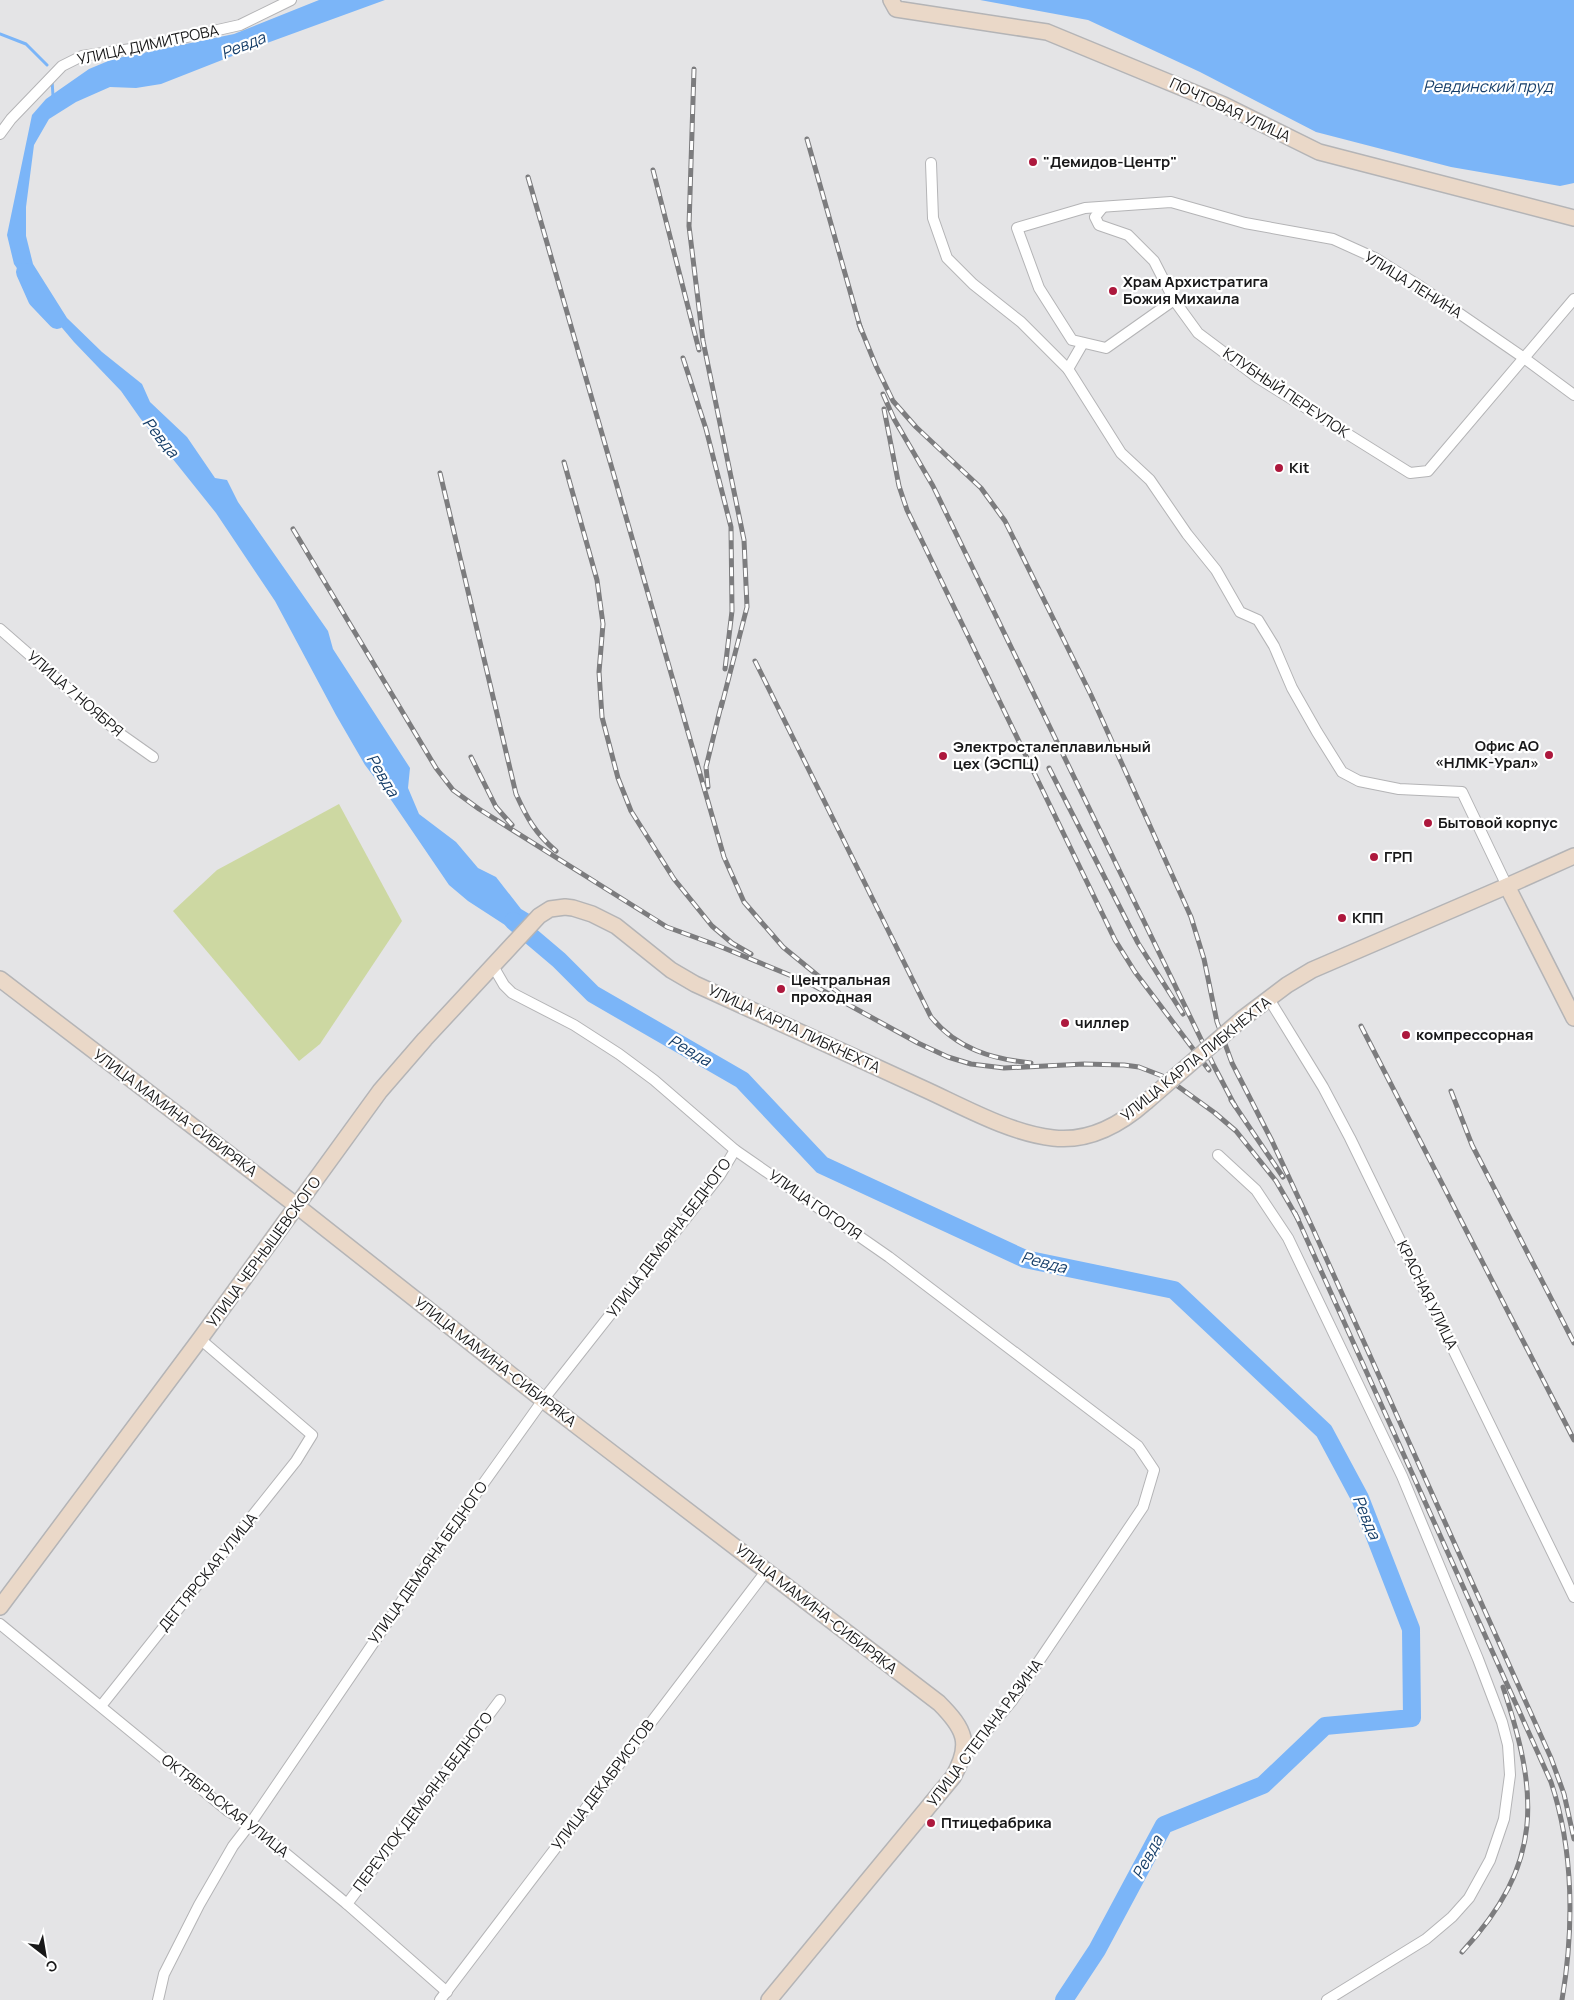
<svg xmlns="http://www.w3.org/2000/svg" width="1574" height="2000" viewBox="0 0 1574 2000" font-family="Manrope,sans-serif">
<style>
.green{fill:#cdd8a2}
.water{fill:#7bb5f8}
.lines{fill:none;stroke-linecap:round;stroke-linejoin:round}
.stream{stroke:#7bb5f8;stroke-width:3}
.river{stroke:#7bb5f8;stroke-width:18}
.street-casing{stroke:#b4b4b6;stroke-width:12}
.secondary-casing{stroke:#b4b4b6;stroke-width:18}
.street{stroke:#fff;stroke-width:10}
.secondary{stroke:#ead8c8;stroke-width:15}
.rail-casing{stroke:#7c7c7e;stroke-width:5}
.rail{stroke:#fff;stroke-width:3;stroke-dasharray:9;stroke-linecap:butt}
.secondary-bridge-casing{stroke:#b4b4b6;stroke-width:18;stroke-linecap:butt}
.secondary-bridge{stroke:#ead8c8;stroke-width:15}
.poi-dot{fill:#ad183d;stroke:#fff;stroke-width:2}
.labels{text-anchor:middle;stroke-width:4.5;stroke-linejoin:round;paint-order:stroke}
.street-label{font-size:15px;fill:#181819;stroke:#fff}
.poi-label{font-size:15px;font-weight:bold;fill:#181819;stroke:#fff;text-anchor:start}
.water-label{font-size:16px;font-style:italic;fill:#173f6a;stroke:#fff}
</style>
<rect width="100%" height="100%" fill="#e4e4e6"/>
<path class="green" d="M 339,804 L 402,921 L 320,1044 L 299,1061 L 173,911 L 217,870 Z"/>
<g class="water">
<path d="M 319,0 L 385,0 L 245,51 L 161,84 L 136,88 L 110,87 L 76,102 L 49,119 L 34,145 L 26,207 L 26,236 L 33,264 L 67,318 L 102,352 L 142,384 L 150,402 L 187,437 L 215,478 L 227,480 L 238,502 L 328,631 L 333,649 L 410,768 L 408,788 L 419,814 L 456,842 L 478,868 L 496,877 L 521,909 L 531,915 L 516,932 L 468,901 L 449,885 L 387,794 L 365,765 L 336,715 L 275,601 L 216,513 L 140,418 L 121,391 L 74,342 L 41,303 L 14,264 L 7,235 L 32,115 L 46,99 L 89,69 L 113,59 L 234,34 Z"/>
<path d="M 980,0 L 1574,0 L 1574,183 L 1560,186 L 1451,167 L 1316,132 L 1200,72 L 1088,20 Z"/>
</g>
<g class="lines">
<g class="stream">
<path d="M 0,34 L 26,44 L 47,65"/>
<path d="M 52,80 L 53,96"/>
</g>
<g class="river">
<path d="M 25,272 L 37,299 L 57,320"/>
<path d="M 513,921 L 559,960 L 593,994 L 742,1080 L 822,1165 L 1025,1259 L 1174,1290 L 1324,1431 L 1360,1498 L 1411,1629 L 1412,1718 L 1325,1726 L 1263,1785 L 1164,1825 L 1097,1950 L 1064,2000"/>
</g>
<g class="street-casing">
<g id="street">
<path d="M 0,134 L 11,119 L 62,66 L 82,56 L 138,48 L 240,25 L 291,0"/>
<path d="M 931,163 L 933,218 L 947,258 L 973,284 L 1021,322 L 1068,369 L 1121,453 L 1150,480 L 1187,534 L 1216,570 L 1240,612 L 1258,620 L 1274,646 L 1292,688 L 1317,732 L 1342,772 L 1359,781 L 1399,789 L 1462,792 L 1507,886"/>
<path d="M 1103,207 L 1095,217 L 1099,225 L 1128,235 L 1154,261 L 1174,300 L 1198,333 L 1258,378 L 1410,473 L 1428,471 L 1574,299"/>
<path d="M 1174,300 L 1106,348 L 1072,340 L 1039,288 L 1017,228 L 1085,208 L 1171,202 L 1245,223 L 1333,239 L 1375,258 L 1418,285 L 1524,358 L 1574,395"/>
<path d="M 1068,369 L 1083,343"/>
<path d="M 0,629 L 119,733 L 153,757"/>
<path d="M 493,966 L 504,985 L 512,993 L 574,1025 L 619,1054 L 654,1080 L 735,1150 L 889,1257 L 1138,1446 L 1154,1470 L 1143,1507 L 1012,1701 L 963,1759"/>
<path d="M 1269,999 L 1323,1087 L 1350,1138 L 1574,1597"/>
<path d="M 1218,1155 L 1256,1190 L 1288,1238 L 1402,1476 L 1478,1659 L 1502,1722 L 1508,1745 L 1510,1775 L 1504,1819 L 1490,1860 L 1469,1898 L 1452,1917 L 1426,1939 L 1327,2000"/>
<path d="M 0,1624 L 228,1811 L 250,1824 L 347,1904 L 447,1992"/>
<path d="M 101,1706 L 296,1461 L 312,1435 L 200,1339"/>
<path d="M 347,1904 L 500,1700"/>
<path d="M 158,2000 L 164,1974 L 199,1905 L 233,1846 L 250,1824 L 453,1526 L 543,1400 L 709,1189 L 720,1175 L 735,1150"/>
<path d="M 440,2000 L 767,1570"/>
</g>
</g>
<g class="secondary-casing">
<g id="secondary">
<path d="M 891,0 L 896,9 L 1047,32 L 1224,105 L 1319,152 L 1574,218"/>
<path d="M 1507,886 L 1574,1018"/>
<path d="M 0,979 L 297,1206 L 543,1400 L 939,1703 C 965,1729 972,1744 953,1777 L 769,2000"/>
<path d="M 1242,1019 L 1287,985 L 1312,970 L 1507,886 L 1574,856"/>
<path d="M 0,1607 L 200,1339 L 380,1091 L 425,1039 L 539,916 L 550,909 L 565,907 L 573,908 L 592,914 L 616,926 L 671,970 L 695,984 C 771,1019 847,1054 922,1088 C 962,1106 1009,1133 1053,1138 C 1088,1142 1120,1125 1146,1102"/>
</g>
</g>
<use href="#street" class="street"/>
<use href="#secondary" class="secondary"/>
<g class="rail-casing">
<g id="rail">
<path d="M 694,69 L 689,226 L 703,341 L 744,540 L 747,607 L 721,708"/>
<path d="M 807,139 L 861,330"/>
<path d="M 653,170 L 699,350"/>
<path d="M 528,177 L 724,857 L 744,902 L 783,947 L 839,993"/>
<path d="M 859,324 L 876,366 L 893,401 L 916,427 L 981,488 L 1005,521 L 1091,695 L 1191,917 L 1204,959 L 1217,1022 L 1232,1063 L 1272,1141 L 1313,1229 L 1551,1758 L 1564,1794 L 1574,1839"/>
<path d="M 683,358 L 706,429 L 731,527 L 732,611 L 725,669"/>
<path d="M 883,394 L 894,419 L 933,486 L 1214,1066 L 1235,1106"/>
<path d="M 884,409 L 899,486 L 907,510 L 1115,940 L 1135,972 L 1209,1070"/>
<path d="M 564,462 L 597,580 L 603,624 L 599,672 L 602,717 L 618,778 L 631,811 L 674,879 L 712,926 L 732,943 L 751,954"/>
<path d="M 440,473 L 516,794 C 527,818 535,833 556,851"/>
<path d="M 293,529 L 436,768 L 453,790 L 479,809 L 667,927 L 719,946 L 809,983 L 918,1043 L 948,1057 L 971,1064 L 1004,1068 L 1084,1064 L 1124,1065 L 1139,1067 L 1165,1077 L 1215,1113 L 1236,1131 L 1276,1181 L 1298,1219"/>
<path d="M 755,661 L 931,1017 C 957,1049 992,1059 1031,1063"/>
<path d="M 471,757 L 496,807 L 512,825"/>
<path d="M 1049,768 L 1138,943 L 1183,1014"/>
<path d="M 708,787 L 706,767 L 722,702"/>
<path d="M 1361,1026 L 1574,1440"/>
<path d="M 1451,1091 L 1472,1145 L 1574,1343"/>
<path d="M 1231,1100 L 1283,1177"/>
<path d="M 1295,1213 L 1551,1782 C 1574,1851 1574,1929 1562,2000"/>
<path d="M 1462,1952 C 1544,1864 1539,1795 1503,1687"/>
</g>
</g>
<use href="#rail" class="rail"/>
<g class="secondary-bridge-casing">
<path id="secondary-bridge" d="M 1146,1102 L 1242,1019"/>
</g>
<use href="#secondary-bridge" class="secondary-bridge"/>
</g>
<g class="poi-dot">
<circle cx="1033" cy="162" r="5"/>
<circle cx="1113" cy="291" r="5"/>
<circle cx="1279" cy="468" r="5"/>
<circle cx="1549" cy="755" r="5"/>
<circle cx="943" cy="756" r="5"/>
<circle cx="1428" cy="823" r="5"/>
<circle cx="1374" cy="857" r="5"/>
<circle cx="1342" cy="918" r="5"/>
<circle cx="781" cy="989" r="5"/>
<circle cx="1065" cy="1023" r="5"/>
<circle cx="1406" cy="1035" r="5"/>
<circle cx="931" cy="1823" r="5"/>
</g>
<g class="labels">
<g class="street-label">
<text transform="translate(148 45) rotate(-12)" y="5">УЛИЦА ДИМИТРОВА</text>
<text transform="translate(1230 110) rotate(25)" y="5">ПОЧТОВАЯ УЛИЦА</text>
<text transform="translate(1413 285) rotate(32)" y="5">УЛИЦА ЛЕНИНА</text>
<text transform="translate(1286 393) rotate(34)" y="5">КЛУБНЫЙ ПЕРЕУЛОК</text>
<text transform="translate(75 694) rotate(41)" y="5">УЛИЦА 7 НОЯБРЯ</text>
<text transform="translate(794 1029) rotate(25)" y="5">УЛИЦА КАРЛА ЛИБКНЕХТА</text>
<text transform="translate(1196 1059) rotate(-39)" y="5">УЛИЦА КАРЛА ЛИБКНЕХТА</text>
<text transform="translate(175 1113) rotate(37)" y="5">УЛИЦА МАМИНА-СИБИРЯКА</text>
<text transform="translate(815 1205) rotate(35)" y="5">УЛИЦА ГОГОЛЯ</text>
<text transform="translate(669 1238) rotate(-53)" y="5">УЛИЦА ДЕМЬЯНА БЕДНОГО</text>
<text transform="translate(264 1252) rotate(-54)" y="5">УЛИЦА ЧЕРНЫШЕВСКОГО</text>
<text transform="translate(1427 1295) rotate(64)" y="5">КРАСНАЯ УЛИЦА</text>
<text transform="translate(495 1362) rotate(38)" y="5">УЛИЦА МАМИНА-СИБИРЯКА</text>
<text transform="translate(428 1563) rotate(-55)" y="5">УЛИЦА ДЕМЬЯНА БЕДНОГО</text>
<text transform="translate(208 1572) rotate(-51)" y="5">ДЕГТЯРСКАЯ УЛИЦА</text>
<text transform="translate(816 1609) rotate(38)" y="5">УЛИЦА МАМИНА-СИБИРЯКА</text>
<text transform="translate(985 1733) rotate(-53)" y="5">УЛИЦА СТЕПАНА РАЗИНА</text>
<text transform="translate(603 1785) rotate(-53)" y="5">УЛИЦА ДЕКАБРИСТОВ</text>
<text transform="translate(423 1802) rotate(-53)" y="5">ПЕРЕУЛОК ДЕМЬЯНА БЕДНОГО</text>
<text transform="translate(225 1806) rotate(38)" y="5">ОКТЯБРЬСКАЯ УЛИЦА</text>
</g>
<g class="poi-label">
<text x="1043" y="167">"Демидов-Центр"</text>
<text x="1123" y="287">Храм Архистратига<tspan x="1123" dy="17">Божия Михаила</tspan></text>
<text x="1289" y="473">Kit</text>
<text x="1539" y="751" text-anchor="end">Офис АО<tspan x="1539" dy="17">«НЛМК-Урал»</tspan></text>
<text x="953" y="752">Электросталеплавильный<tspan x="953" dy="17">цех (ЭСПЦ)</tspan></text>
<text x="1438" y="828">Бытовой корпус</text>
<text x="1384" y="862">ГРП</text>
<text x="1352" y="923">КПП</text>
<text x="791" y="985">Центральная<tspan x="791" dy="17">проходная</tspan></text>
<text x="1075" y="1028">чиллер</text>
<text x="1416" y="1040">компрессорная</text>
<text x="941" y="1828">Птицефабрика</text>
</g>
<g class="water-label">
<text transform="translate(243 45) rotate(-22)" y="6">Ревда</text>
<text x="1488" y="92">Ревдинский пруд</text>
<text transform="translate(161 437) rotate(51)" y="6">Ревда</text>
<text transform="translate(383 775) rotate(59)" y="6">Ревда</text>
<text transform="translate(690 1050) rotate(30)" y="6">Ревда</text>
<text transform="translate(1044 1262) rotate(14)" y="6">Ревда</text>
<text transform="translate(1367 1517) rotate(67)" y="6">Ревда</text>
<text transform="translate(1147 1857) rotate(-62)" y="6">Ревда</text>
</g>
</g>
<g transform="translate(45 1955) rotate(149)" stroke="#ffffff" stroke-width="4" paint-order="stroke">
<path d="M0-4L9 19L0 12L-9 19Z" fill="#181819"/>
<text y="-8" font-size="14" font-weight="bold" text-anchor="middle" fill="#181819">С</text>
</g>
</svg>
